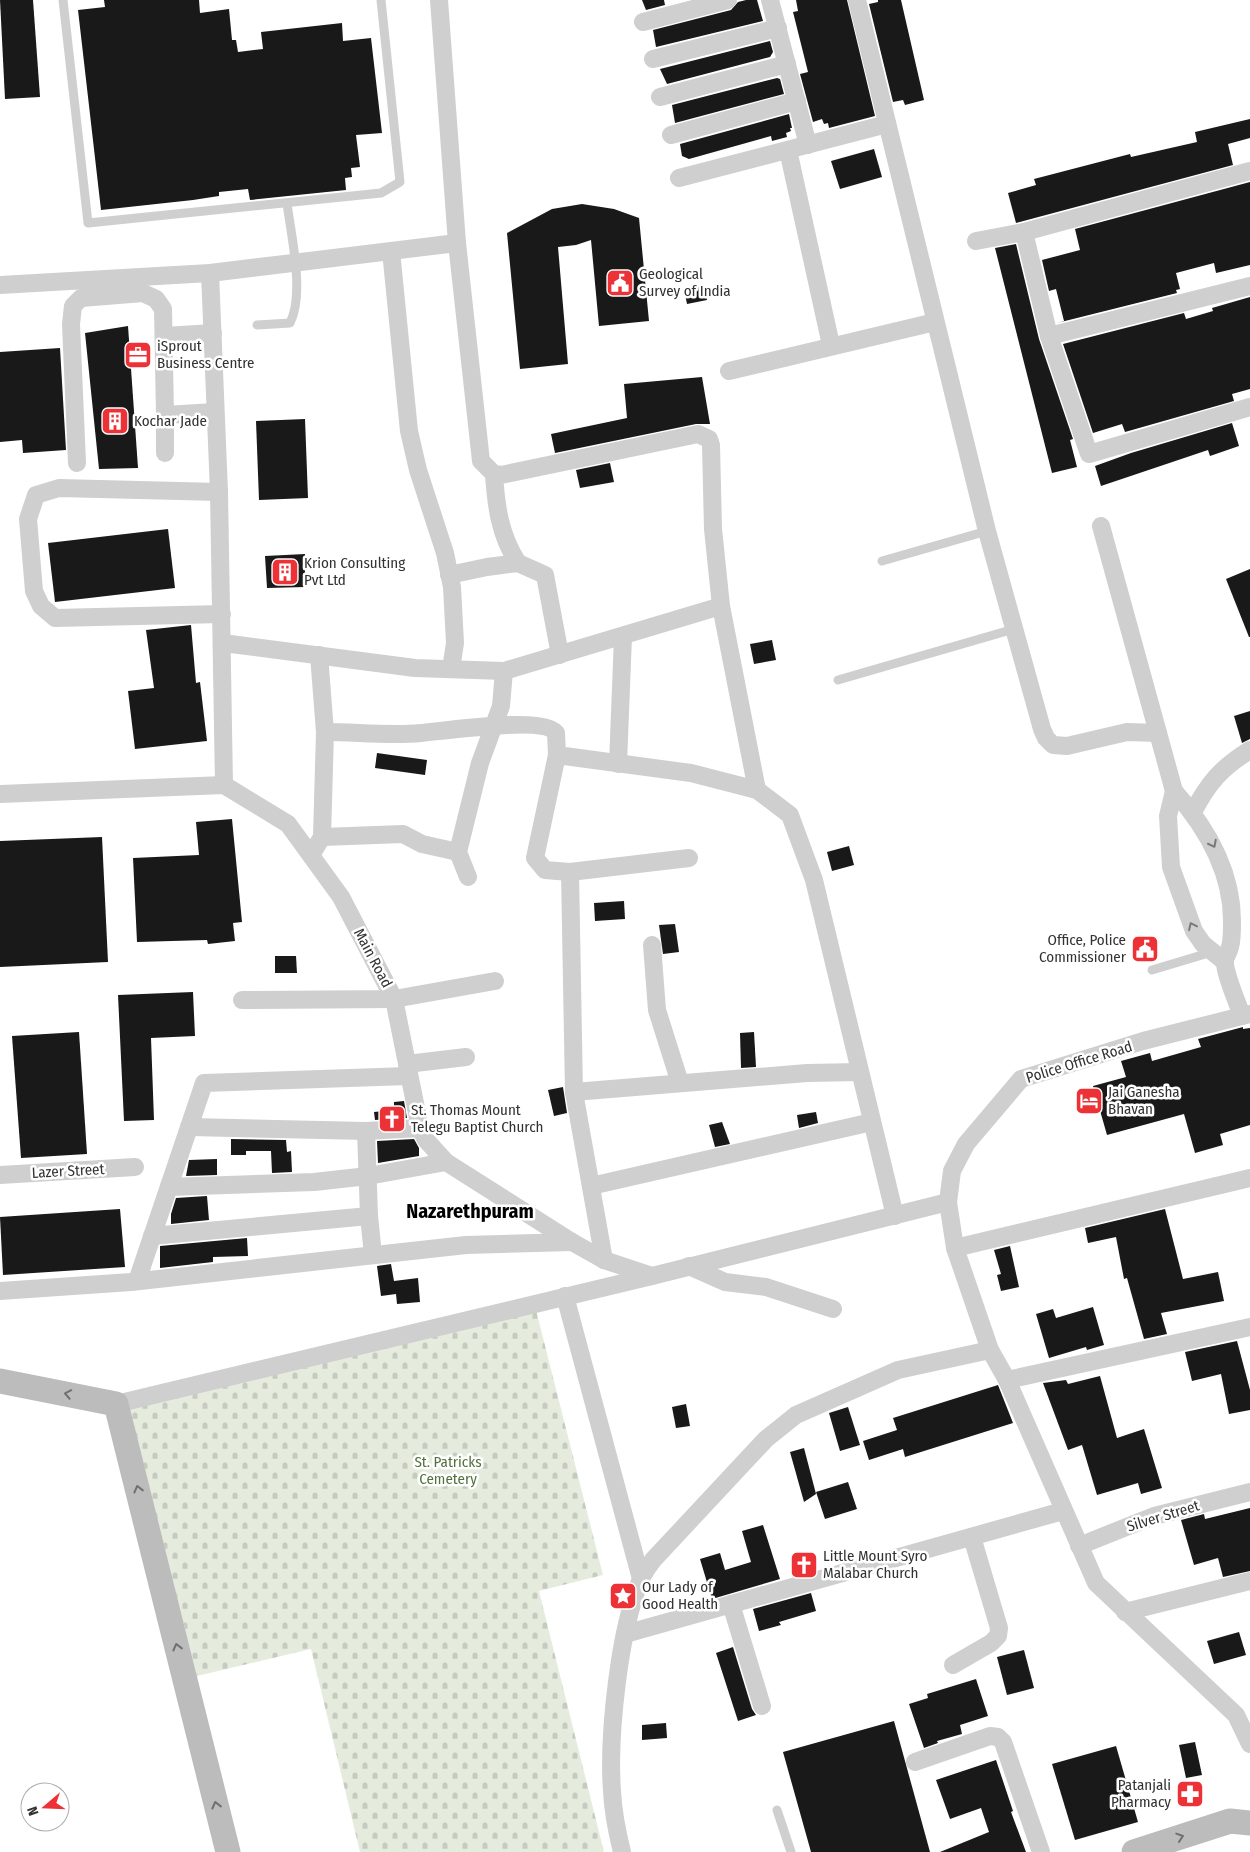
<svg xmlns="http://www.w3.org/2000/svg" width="1250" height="1852" viewBox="0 0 1250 1852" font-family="'Fira Sans Condensed',sans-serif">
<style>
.cemetery{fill:url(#cemetery-stones)}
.building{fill:#191919}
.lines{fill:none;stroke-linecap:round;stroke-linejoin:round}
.lane{stroke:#cfcfcf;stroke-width:9}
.street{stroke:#cfcfcf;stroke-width:18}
.secondary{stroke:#bcbcbc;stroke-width:25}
.oneway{stroke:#797979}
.oneway2{stroke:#707070}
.labels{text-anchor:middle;stroke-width:5;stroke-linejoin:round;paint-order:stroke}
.poi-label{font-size:15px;fill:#323232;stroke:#fff;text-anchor:start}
.street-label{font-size:15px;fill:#323232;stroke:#fff}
.park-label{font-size:15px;fill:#53713d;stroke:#fff}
.district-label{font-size:20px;font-weight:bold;fill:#000;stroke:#fff}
</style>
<defs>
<pattern id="cemetery-stones" width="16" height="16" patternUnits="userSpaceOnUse" patternTransform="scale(1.25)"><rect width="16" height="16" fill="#e5ecde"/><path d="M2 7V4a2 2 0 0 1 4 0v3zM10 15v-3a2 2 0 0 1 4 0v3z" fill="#c5cbbf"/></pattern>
</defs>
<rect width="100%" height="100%" fill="#fff"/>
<path class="cemetery" d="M 535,1306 L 603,1575 L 539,1591 L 604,1852 L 360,1852 L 311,1649 L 197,1676 L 129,1407 Z"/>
<g class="building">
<path d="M 0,0 L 33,0 L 40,97 L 5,99 Z"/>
<path d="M 104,0 L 199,0 L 200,13 L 229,9 L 232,40 L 236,40 L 238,52 L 263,49 L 261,32 L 342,23 L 343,41 L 371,38 L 382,133 L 356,135 L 360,167 L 351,168 L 352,177 L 345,178 L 346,190 L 250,200 L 248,189 L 219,192 L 219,196 L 193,200 L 101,210 L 78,10 L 105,7 Z"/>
<path d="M 642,0 L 664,0 L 665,5 L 646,10 Z"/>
<path d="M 746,0 L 757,0 L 763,21 L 656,47 L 653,30 L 731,10 L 738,2 Z"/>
<path d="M 796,0 L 847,0 L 875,116 L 829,128 L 828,123 L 824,124 L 822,119 L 813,122 L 800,74 L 808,72 L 793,12 L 798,11 Z"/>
<path d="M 878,0 L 901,0 L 924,100 L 905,105 L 903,100 L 893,102 L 869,4 L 878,2 Z"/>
<path d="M 770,41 L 773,52 L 770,57 L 667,84 L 660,69 Z"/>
<path d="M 777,78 L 780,79 L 784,94 L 675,123 L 672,105 Z"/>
<path d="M 789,114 L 792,128 L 790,128 L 791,131 L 786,133 L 787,137 L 772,141 L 771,136 L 689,159 L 682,156 L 680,144 Z"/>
<path d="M 1250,119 L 1250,138 L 1228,144 L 1233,165 L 1016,223 L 1008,193 L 1036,185 L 1034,179 L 1130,154 L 1131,157 L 1197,142 L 1195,132 Z"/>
<path d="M 874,149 L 882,177 L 840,189 L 831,161 Z"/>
<path d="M 1250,182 L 1250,265 L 1216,273 L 1214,263 L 1176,273 L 1180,289 L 1176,290 L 1177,293 L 1057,323 L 1064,321 L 1056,289 L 1049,291 L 1042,260 L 1080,250 L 1075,229 Z"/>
<path d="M 582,204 L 614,209 L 639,218 L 649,321 L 599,326 L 591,240 L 576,245 L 558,247 L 568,364 L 520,369 L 507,233 L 552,209 Z"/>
<path d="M 1016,244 L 1039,339 L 1073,439 L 1070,440 L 1077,467 L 1052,473 L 995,248 Z"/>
<path d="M 704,285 L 707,300 L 687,304 L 684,289 Z"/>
<path d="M 1250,297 L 1250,389 L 1232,394 L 1234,401 L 1125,432 L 1122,424 L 1093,433 L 1063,344 L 1184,313 L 1186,319 L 1213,311 L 1212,308 Z"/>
<path d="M 128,326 L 138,468 L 99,469 L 85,333 Z"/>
<path d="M 60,348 L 66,450 L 23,453 L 22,440 L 0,442 L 0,352 Z"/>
<path d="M 702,377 L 710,424 L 696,424 L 555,453 L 551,434 L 627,418 L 624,384 Z"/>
<path d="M 305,419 L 308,498 L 259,500 L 256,421 Z"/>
<path d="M 1232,423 L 1239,446 L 1210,456 L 1208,450 L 1101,486 L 1095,466 L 1131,453 Z"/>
<path d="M 610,463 L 614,482 L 580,488 L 576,470 Z"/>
<path d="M 168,529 L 175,588 L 55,602 L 48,543 Z"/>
<path d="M 305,554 L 305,587 L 267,588 L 265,556 Z"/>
<path d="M 1250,569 L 1250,637 L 1249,637 L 1226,579 Z"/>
<path d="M 191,625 L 196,683 L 200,682 L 207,741 L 135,749 L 128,691 L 154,688 L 146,630 Z"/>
<path d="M 772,640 L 776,660 L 754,664 L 750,644 Z"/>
<path d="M 1250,711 L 1250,739 L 1242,743 L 1234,716 Z"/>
<path d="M 377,753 L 427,760 L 425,775 L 375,768 Z"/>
<path d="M 232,819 L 242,922 L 233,923 L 235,941 L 208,944 L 207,940 L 137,942 L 133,858 L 199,855 L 196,822 Z"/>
<path d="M 102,837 L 108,962 L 0,967 L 0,841 Z"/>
<path d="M 849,846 L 854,865 L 832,871 L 827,852 Z"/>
<path d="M 624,901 L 625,919 L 595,921 L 594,903 Z"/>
<path d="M 675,924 L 679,952 L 663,954 L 659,925 Z"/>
<path d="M 275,956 L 296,956 L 297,973 L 275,973 Z"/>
<path d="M 193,992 L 195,1036 L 151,1038 L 154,1120 L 124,1121 L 118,995 Z"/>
<path d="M 1243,1027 L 1243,1029 L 1250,1028 L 1250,1125 L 1220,1134 L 1223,1145 L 1195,1153 L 1184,1114 L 1107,1135 L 1093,1086 L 1126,1077 L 1121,1061 L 1150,1053 L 1152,1061 L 1201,1047 L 1198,1039 Z"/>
<path d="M 79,1032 L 87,1154 L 21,1158 L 12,1036 Z"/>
<path d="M 754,1032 L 756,1067 L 741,1068 L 740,1033 Z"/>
<path d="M 563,1087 L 567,1113 L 554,1116 L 548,1090 Z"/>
<path d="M 404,1101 L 407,1118 L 375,1120 L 374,1112 L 394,1110 L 394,1102 Z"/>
<path d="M 816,1112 L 818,1123 L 799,1128 L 797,1115 Z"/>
<path d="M 722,1122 L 730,1144 L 715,1147 L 709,1125 Z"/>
<path d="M 231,1139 L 286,1140 L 287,1152 L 291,1151 L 292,1172 L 272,1173 L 271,1151 L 246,1151 L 246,1155 L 231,1155 Z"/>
<path d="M 414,1139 L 419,1148 L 419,1156 L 378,1163 L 377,1141 Z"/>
<path d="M 217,1159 L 217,1175 L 186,1176 L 189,1160 Z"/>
<path d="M 207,1196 L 209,1220 L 171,1224 L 171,1214 L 176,1198 Z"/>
<path d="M 120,1209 L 125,1267 L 3,1275 L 0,1217 Z"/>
<path d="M 1165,1209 L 1183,1279 L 1218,1272 L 1224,1301 L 1161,1313 L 1167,1334 L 1144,1339 L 1127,1278 L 1124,1279 L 1116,1237 L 1088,1243 L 1085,1228 Z"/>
<path d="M 247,1238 L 248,1256 L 213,1257 L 213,1262 L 160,1268 L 160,1246 Z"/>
<path d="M 1010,1246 L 1019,1287 L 1001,1291 L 997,1275 L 1001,1274 L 994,1250 Z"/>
<path d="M 391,1264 L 394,1281 L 418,1278 L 420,1302 L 397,1304 L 396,1294 L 381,1296 L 377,1266 Z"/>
<path d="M 1093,1307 L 1104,1345 L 1087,1350 L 1086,1347 L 1049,1358 L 1036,1314 L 1053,1309 L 1056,1318 Z"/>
<path d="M 1237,1341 L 1250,1390 L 1250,1410 L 1229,1414 L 1221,1374 L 1192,1381 L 1185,1352 Z"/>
<path d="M 1100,1376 L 1117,1438 L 1144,1429 L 1162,1488 L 1141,1494 L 1138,1483 L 1097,1495 L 1082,1445 L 1068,1450 L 1043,1383 L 1066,1380 L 1068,1384 Z"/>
<path d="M 998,1385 L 1013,1423 L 905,1457 L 903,1449 L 869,1460 L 863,1441 L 897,1430 L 893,1418 Z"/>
<path d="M 686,1404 L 690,1426 L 676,1428 L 672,1407 Z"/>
<path d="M 848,1407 L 860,1445 L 840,1451 L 829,1413 Z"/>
<path d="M 804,1448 L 816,1494 L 804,1502 L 790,1452 Z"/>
<path d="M 848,1482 L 857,1509 L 825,1519 L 816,1492 Z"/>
<path d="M 1250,1508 L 1250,1571 L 1223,1577 L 1218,1558 L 1194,1565 L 1181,1520 L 1204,1514 L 1205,1519 Z"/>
<path d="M 763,1525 L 780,1579 L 712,1599 L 700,1559 L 720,1553 L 725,1570 L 751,1562 L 742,1531 Z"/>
<path d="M 811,1593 L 816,1611 L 779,1622 L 781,1625 L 759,1631 L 753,1609 Z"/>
<path d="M 1239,1632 L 1246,1655 L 1214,1664 L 1207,1641 Z"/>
<path d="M 733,1647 L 752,1709 L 756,1715 L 738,1721 L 716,1653 Z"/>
<path d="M 1024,1650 L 1034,1688 L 1007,1695 L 997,1657 Z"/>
<path d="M 976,1679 L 988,1716 L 960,1725 L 962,1734 L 937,1741 L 938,1743 L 924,1748 L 909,1704 L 928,1698 L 927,1694 Z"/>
<path d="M 894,1721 L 930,1852 L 811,1852 L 783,1752 Z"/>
<path d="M 666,1723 L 667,1738 L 642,1740 L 642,1725 Z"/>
<path d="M 1195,1742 L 1202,1775 L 1186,1778 L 1179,1745 Z"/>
<path d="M 1116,1746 L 1138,1822 L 1075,1840 L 1052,1764 Z"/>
<path d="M 996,1760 L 1013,1811 L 1011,1812 L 1026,1852 L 940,1852 L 989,1832 L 981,1808 L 950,1819 L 936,1780 Z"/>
</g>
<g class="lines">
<g class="lane">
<path d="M 63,0 L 88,223 L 381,193 L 400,182 L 381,0"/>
<path d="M 257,325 L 290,323 C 305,293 291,236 287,203"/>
<path d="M 882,561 L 987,531"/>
<path d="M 838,680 L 1014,629"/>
<path d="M 1152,970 L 1212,952"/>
<path d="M 777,1810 L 791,1852"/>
</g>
<g class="street">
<path d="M 439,0 L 457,243 L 481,461 L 494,474 L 501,475 L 698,434 L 709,439 L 711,445 L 713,529 L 721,606 L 757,790"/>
<path d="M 770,0 L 808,145"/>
<path d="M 857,0 L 987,531 L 1042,729 L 1046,738 L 1053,745 L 1067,746 L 1127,732 L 1158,733"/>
<path d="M 643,22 L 728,0"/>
<path d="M 653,59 L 778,28"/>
<path d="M 660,97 L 787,64"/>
<path d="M 671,135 L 797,101"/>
<path d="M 788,150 L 831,345"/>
<path d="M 679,178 L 887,124"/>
<path d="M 1024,232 L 1049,336 L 1089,454 L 1250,407"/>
<path d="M 976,241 L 1024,232 L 1250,171"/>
<path d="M 391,251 L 409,431 L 418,470 L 445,553 L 452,587 L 455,643 L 451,669"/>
<path d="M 210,273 L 219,492 L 224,785"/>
<path d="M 0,285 L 210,273 L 457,243"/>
<path d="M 165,336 L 213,333"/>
<path d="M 1049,336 L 1250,286"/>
<path d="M 729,371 L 935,322"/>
<path d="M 165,453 L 165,415"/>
<path d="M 77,463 L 71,324 L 73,306 L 81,298 L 143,293 L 156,299 L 163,309 L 165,415 L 215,412"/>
<path d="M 494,474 C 496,506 500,536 518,563"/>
<path d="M 219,492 L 59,488 L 36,495 L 28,519 L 34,591 L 41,606 L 55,618 L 222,614"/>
<path d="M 1101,526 L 1174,791 C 1207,828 1233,873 1232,924 C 1232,931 1232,940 1230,947 C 1229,952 1225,957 1225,961 C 1224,972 1238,1004 1242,1016"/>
<path d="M 449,575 L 487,567 L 518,563 L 545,575 L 560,655"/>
<path d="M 223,643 L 415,668 L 504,671 L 721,606"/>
<path d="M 325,732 C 356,732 390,736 421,733 C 443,731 544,716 556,733 L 557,755 L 691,773 L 757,790 L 790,815 L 814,880 L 895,1216"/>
<path d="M 557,755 L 535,858 L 545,870 L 570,872 L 689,858"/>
<path d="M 618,764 L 623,636"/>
<path d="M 1174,791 L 1168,816 L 1171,867 L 1194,931 L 1203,944 L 1225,962"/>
<path d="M 0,794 L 224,785 L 288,824 L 341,897 L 394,999 L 420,1128 L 426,1140 L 446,1162 L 572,1242 L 604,1260 L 652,1276"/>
<path d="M 1193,812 C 1209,782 1221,768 1250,750"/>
<path d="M 322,837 L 403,834 L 422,844 L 458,852"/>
<path d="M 311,855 L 322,837 L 325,732 L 319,655"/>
<path d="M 570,872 L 574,1092 L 604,1260"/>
<path d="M 468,877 L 458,852 L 480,763 L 501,706 L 504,671"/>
<path d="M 652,945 L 657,1010 L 680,1083"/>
<path d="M 242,1000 L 394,999 L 495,981"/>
<path d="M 1250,1014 L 1143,1041 L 1021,1079 L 966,1144 L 952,1171 L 948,1202 L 955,1248 L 990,1350 L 1007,1380 L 1096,1583 L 1236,1715 L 1250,1744"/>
<path d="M 407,1064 L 466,1057"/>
<path d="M 574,1092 L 807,1073 L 860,1072"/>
<path d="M 189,1127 L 366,1131 L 420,1128"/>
<path d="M 366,1131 L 369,1216 L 373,1255"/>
<path d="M 0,1175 L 135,1167"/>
<path d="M 591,1186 L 872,1122"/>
<path d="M 169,1187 L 314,1182 L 368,1176 L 446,1162"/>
<path d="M 152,1236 L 369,1216"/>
<path d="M 955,1248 L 1250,1178"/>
<path d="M 689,1266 L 725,1282 L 766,1287 L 833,1309"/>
<path d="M 137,1281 L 204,1083 L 408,1076"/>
<path d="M 0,1291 L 131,1282 L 466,1245 L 572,1242"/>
<path d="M 565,1296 L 641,1579"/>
<path d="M 1007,1380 L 1250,1327"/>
<path d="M 116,1404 L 652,1276 L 948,1202"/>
<path d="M 1079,1546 L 1154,1516 L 1250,1492"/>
<path d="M 731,1604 L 762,1706"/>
<path d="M 1125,1612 L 1250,1581"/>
<path d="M 625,1634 L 1063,1511"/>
<path d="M 953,1665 L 991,1643 L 998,1636 L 999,1628 L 972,1537"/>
<path d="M 915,1762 L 990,1736 L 998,1737 L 1003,1742 L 1041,1852"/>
<path d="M 622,1852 C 617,1832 613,1812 612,1791 C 608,1736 619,1630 641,1579 C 644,1572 649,1566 653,1560 L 766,1439 L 796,1415 L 898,1370 L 990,1350"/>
</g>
<g class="secondary">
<path d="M 0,1381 L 116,1404 L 228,1852"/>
<path d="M 1134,1852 L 1230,1821 L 1250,1823"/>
</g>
</g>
<defs><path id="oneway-chevron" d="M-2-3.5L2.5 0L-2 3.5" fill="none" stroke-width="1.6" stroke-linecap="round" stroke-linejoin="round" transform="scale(1.25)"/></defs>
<g class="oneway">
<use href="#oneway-chevron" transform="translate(1213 844) rotate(63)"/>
<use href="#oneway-chevron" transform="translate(1192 926) rotate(-115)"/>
</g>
<g class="oneway2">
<use href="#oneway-chevron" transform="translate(68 1394) rotate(-169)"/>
<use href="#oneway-chevron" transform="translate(138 1489) rotate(-104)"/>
<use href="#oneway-chevron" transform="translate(177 1647) rotate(-104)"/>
<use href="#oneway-chevron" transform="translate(216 1805) rotate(-104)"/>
<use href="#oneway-chevron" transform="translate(1180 1837) rotate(-18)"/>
</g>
<defs>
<g id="civic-square" transform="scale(1.4375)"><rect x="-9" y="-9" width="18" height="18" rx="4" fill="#ec3236" stroke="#fff"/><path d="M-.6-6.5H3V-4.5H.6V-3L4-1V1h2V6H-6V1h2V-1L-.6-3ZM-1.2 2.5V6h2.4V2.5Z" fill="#fff"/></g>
<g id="office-square" transform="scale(1.4375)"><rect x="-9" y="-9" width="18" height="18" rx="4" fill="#ec3236" stroke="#fff"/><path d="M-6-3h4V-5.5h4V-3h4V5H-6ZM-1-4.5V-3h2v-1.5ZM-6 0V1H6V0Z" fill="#fff"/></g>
<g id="building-square" transform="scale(1.4375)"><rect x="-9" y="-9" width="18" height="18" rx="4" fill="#ec3236" stroke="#fff"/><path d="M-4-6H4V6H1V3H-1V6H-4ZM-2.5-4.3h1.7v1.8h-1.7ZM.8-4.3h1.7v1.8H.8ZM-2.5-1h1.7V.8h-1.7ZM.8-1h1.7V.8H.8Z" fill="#fff"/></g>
<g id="hotel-square" transform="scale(1.4375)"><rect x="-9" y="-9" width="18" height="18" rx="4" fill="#ec3236" stroke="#fff"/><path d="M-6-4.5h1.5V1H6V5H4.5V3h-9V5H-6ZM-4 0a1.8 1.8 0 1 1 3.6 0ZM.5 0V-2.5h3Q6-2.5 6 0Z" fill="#fff"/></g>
<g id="church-square" transform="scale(1.4375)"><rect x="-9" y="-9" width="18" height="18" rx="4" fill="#ec3236" stroke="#fff"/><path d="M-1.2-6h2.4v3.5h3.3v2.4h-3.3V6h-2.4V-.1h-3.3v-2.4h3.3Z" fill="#fff"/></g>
<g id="sight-square" transform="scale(1.4375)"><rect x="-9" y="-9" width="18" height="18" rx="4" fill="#ec3236" stroke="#fff"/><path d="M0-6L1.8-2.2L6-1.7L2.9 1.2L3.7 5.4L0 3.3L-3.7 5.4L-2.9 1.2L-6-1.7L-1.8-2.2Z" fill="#fff"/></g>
<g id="pharmacy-square" transform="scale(1.4375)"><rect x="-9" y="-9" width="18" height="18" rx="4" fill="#ec3236" stroke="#fff"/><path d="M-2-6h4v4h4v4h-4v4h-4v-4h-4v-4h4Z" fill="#fff"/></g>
</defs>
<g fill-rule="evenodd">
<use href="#civic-square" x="620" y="283"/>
<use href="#office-square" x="138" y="355"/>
<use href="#building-square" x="115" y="421"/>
<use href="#building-square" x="285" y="572"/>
<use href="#civic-square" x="1145" y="949"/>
<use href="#hotel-square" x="1089" y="1101"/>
<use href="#church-square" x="392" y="1119"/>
<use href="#church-square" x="804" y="1565"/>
<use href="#sight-square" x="623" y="1596"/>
<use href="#pharmacy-square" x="1190" y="1794"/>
</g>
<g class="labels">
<g class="poi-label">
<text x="639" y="279">Geological<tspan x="639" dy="17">Survey of India</tspan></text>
<text x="157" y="351">iSprout<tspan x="157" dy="17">Business Centre</tspan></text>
<text x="134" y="426">Kochar Jade</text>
<text x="304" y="568">Krion Consulting<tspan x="304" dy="17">Pvt Ltd</tspan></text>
<text x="1126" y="945" text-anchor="end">Office, Police<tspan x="1126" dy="17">Commissioner</tspan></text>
<text x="1108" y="1097">Jai Ganesha<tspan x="1108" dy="17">Bhavan</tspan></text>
<text x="411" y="1115">St. Thomas Mount<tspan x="411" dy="17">Telegu Baptist Church</tspan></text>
<text x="823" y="1561">Little Mount Syro<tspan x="823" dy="17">Malabar Church</tspan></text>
<text x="642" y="1592">Our Lady of<tspan x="642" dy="17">Good Health</tspan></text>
<text x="1171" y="1790" text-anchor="end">Patanjali<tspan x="1171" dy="17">Pharmacy</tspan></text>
</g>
<g class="street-label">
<text transform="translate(373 958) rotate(62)" y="5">Main Road</text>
<text transform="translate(1079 1062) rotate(-17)" y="5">Police Office Road</text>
<text transform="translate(68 1171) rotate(-3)" y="5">Lazer Street</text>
<text transform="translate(1163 1516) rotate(-17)" y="5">Silver Street</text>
</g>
<g class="park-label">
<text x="448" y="1467">St. Patricks<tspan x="448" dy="17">Cemetery</tspan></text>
</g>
<g class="district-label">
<text x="470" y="1218">Nazarethpuram</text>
</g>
</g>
<g transform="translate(45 1807) rotate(251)"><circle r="24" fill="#ffffff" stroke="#adadad"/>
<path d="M0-4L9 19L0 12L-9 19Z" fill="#ec3236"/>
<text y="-8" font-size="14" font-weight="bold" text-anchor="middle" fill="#323232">N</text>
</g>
</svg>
